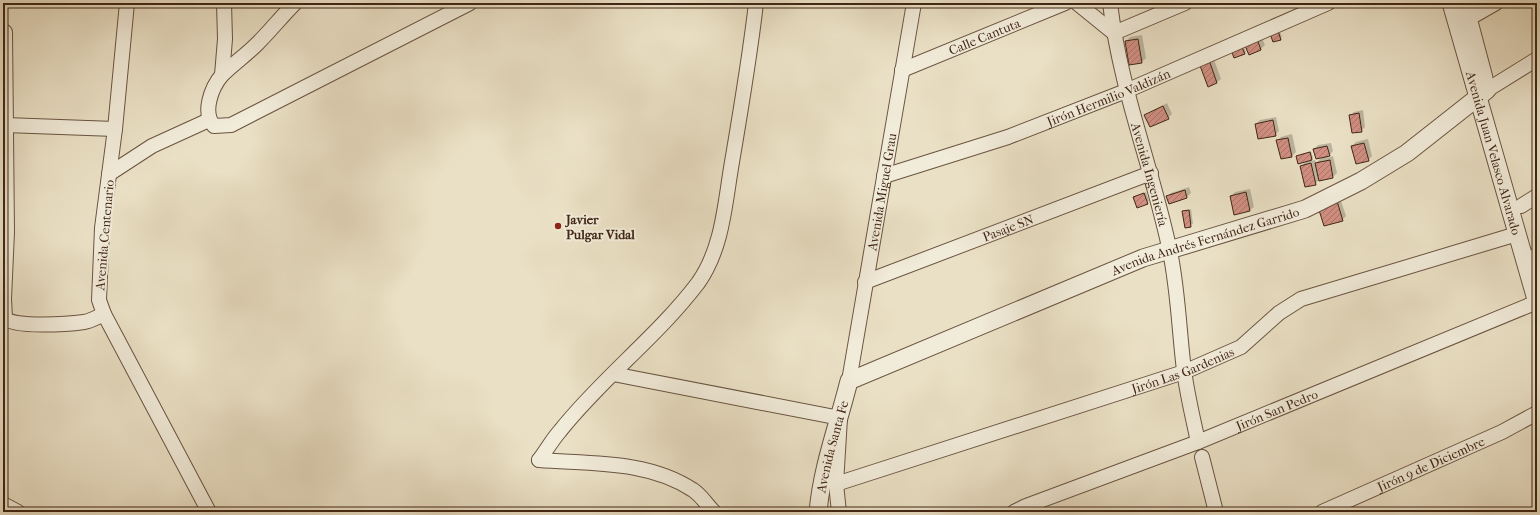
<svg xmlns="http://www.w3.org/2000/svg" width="1540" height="515" viewBox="0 0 1540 515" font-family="'IM FELL French Canon',serif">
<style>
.shadow{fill:#0003}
.building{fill:url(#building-hatch);stroke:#402615}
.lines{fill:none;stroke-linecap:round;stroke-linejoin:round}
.minor-casing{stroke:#6a5441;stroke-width:16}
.tertiary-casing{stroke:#6a5441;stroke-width:19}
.minor{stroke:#f1ebd9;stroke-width:14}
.tertiary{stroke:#f1ebd9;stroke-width:17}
.poi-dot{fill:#8f2418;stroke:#f1ebd9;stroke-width:1.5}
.labels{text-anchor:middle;stroke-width:4;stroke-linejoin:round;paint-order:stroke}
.street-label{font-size:13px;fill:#402615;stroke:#f1ebd9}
.poi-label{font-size:13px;font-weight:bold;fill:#402615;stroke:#f1ebd9;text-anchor:start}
</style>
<defs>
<pattern id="building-hatch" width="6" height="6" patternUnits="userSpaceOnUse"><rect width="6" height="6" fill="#d18f82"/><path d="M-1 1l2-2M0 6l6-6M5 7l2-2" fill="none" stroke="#ab7569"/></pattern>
</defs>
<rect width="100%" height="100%" fill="#eae0c5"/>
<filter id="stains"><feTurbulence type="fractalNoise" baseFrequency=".005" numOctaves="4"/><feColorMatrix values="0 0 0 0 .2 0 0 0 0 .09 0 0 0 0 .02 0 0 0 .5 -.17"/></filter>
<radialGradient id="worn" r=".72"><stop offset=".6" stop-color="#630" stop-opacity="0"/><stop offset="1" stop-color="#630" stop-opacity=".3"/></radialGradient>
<g class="shadow">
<path d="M 1278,27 L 1282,37 L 1274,41 Z"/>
<path d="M 1260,33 L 1265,45 L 1261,49 L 1249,54 Z"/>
<path d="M 1142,35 L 1146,58 L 1142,62 L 1126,41 L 1130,37 Z"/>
<path d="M 1242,42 L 1246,52 L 1235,57 Z"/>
<path d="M 1213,57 L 1221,79 L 1217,82 L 1208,85 L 1200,64 Z"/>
<path d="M 1167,103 L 1172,114 L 1168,118 L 1145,115 Z"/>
<path d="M 1363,110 L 1365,127 L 1361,131 L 1350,116 L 1354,112 Z"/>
<path d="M 1276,117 L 1279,131 L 1275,135 L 1256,124 L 1260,120 Z"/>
<path d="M 1292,134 L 1296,152 L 1292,156 L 1282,158 L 1277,141 L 1281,137 Z"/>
<path d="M 1368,139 L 1372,156 L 1368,160 L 1352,146 L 1356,142 Z"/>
<path d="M 1331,143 L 1333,151 L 1327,158 L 1333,156 L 1337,173 L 1333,177 L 1319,180 L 1315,184 L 1301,166 L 1307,161 L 1297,156 L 1311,151 L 1313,158 L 1310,161 L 1315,160 L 1316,163 L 1322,157 L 1314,149 L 1318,145 Z"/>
<path d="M 1189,187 L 1191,193 L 1187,197 L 1167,197 L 1171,193 Z"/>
<path d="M 1250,189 L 1254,207 L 1250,210 L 1231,196 L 1235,192 Z"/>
<path d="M 1146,192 L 1149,201 L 1137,206 L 1136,196 Z"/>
<path d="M 1340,198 L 1346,216 L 1342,220 L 1319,207 Z"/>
<path d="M 1191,209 L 1193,224 L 1185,226 L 1183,212 Z"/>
</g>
<g class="building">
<path d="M 1277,28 L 1281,40 L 1273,42 L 1269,31 Z"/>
<path d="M 1256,36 L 1261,50 L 1249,55 L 1243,41 Z"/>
<path d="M 1138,39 L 1142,63 L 1129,65 L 1125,41 Z"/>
<path d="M 1240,43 L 1245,54 L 1234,58 L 1230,47 Z"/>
<path d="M 1209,60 L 1217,83 L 1208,87 L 1199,63 Z"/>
<path d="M 1163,106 L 1169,119 L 1150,127 L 1144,115 Z"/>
<path d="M 1359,113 L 1362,132 L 1352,133 L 1349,115 Z"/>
<path d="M 1273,120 L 1276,136 L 1258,139 L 1255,124 Z"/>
<path d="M 1288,138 L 1292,157 L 1281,159 L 1276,140 Z"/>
<path d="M 1364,143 L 1369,161 L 1356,164 L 1351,146 Z"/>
<path d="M 1327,146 L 1330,156 L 1316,159 L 1313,149 Z"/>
<path d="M 1310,152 L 1312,160 L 1298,164 L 1296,156 Z"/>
<path d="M 1330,160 L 1333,178 L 1319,181 L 1315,163 Z"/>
<path d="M 1311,163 L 1316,185 L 1305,187 L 1300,166 Z"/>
<path d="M 1185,190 L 1187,198 L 1169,204 L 1166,196 Z"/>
<path d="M 1246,192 L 1250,211 L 1234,215 L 1230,196 Z"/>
<path d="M 1144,193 L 1148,204 L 1137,208 L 1133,197 Z"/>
<path d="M 1337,201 L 1343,221 L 1324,226 L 1318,207 Z"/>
<path d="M 1189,210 L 1191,227 L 1185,228 L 1182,211 Z"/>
</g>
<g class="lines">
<g class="minor-casing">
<g id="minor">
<path d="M 127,3 L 115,129 L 102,228 L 99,300 L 104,314 L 209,512"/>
<path d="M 295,3 C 282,16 270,31 257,44 C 246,55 233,64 222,75 C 211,88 202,113 214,126 L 231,125 L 470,3"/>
<path d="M 1077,3 L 1114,33 L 1185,3"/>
<path id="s1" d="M 1110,3 C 1120,88 1151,164 1169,247 C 1178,286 1179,331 1184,370 C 1187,394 1193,418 1198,442"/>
<path d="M 1468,19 L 1496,3"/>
<path d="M 5,32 L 7,232 L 4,299 L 5,318 C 13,328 70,324 84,322 C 91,321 97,317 104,314"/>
<path id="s2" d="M 902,70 L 1065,3"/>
<path d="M 222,75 L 225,39 L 224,3"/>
<path d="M 1487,90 L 1537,59"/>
<path d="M 5,125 L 115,129"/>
<path d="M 109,174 L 152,146 L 209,120"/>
<path id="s3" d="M 884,176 L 1008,137 L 1126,91 L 1328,3"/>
<path d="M 1521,206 L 1537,196"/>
<path d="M 1535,256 L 1537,255"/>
<path id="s4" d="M 865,282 L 1151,173"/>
<path d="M 613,374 L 840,418 L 836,484 L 839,512"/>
<path id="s5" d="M 849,381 L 914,3"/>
<path d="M 1202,457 L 1216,512"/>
<path d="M 539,460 C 546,451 552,440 560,431 C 602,378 657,337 698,283 C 723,248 725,202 732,162 C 741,109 750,56 756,3"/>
<path d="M 539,460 C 590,464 648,460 693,490 C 701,495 707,505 714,512"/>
<path id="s6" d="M 836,484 L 1184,372 L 1241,347 L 1279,313 L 1301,299 L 1517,234"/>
<path d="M 3,504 L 18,512"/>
<path id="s7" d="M 1014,512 L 1026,506 L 1198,442 L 1537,302"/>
<path id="s8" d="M 1322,512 L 1502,432 L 1537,413"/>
</g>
</g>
<g class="tertiary-casing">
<g id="tertiary">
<path id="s9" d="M 1451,3 L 1537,303"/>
<path d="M 1464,3 L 1484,78"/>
<path id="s10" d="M 818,512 C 822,467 838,425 849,381 L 1143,258 L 1305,209 L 1361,181 L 1407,153 L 1487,90"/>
</g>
</g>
<use href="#minor" class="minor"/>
<use href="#tertiary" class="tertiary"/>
</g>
<circle class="poi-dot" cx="558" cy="226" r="4"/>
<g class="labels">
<g class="street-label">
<text dy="5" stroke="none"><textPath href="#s2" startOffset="89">Calle Cantuta</textPath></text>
<text dy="5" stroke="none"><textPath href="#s3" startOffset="238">Jirón Hermilio Valdizán</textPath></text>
<text dy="5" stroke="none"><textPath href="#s9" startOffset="156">Avenida Juan Velasco Alvarado</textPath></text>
<text dy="5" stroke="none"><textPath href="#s1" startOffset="176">Avenida Ingeniería</textPath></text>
<text dy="5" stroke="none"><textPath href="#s5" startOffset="192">Avenida Miguel Grau</textPath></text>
<text dy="5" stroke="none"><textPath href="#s4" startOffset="153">Pasaje SN</textPath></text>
<text transform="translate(104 235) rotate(-85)" y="5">Avenida Centenario</text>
<text dy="5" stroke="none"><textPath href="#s10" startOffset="518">Avenida Andrés Fernández Garrido</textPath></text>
<text dy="5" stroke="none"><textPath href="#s6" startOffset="365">Jirón Las Gardenias</textPath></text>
<text dy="5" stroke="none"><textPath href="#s7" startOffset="282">Jirón San Pedro</textPath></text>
<text dy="5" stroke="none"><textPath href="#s10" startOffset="67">Avenida Santa Fe</textPath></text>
<text dy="5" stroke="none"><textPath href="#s8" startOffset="119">Jirón 9 de Diciembre</textPath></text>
</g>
<g class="poi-label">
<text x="566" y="224">Javier<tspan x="566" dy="15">Pulgar Vidal</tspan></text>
</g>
</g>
<rect width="1540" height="515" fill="none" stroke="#eae0c5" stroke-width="16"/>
<rect x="4" y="4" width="1532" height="507" fill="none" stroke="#402615" stroke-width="2"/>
<rect x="8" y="8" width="1524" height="499" fill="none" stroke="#402615"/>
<rect width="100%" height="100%" filter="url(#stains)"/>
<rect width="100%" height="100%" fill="url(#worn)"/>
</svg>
